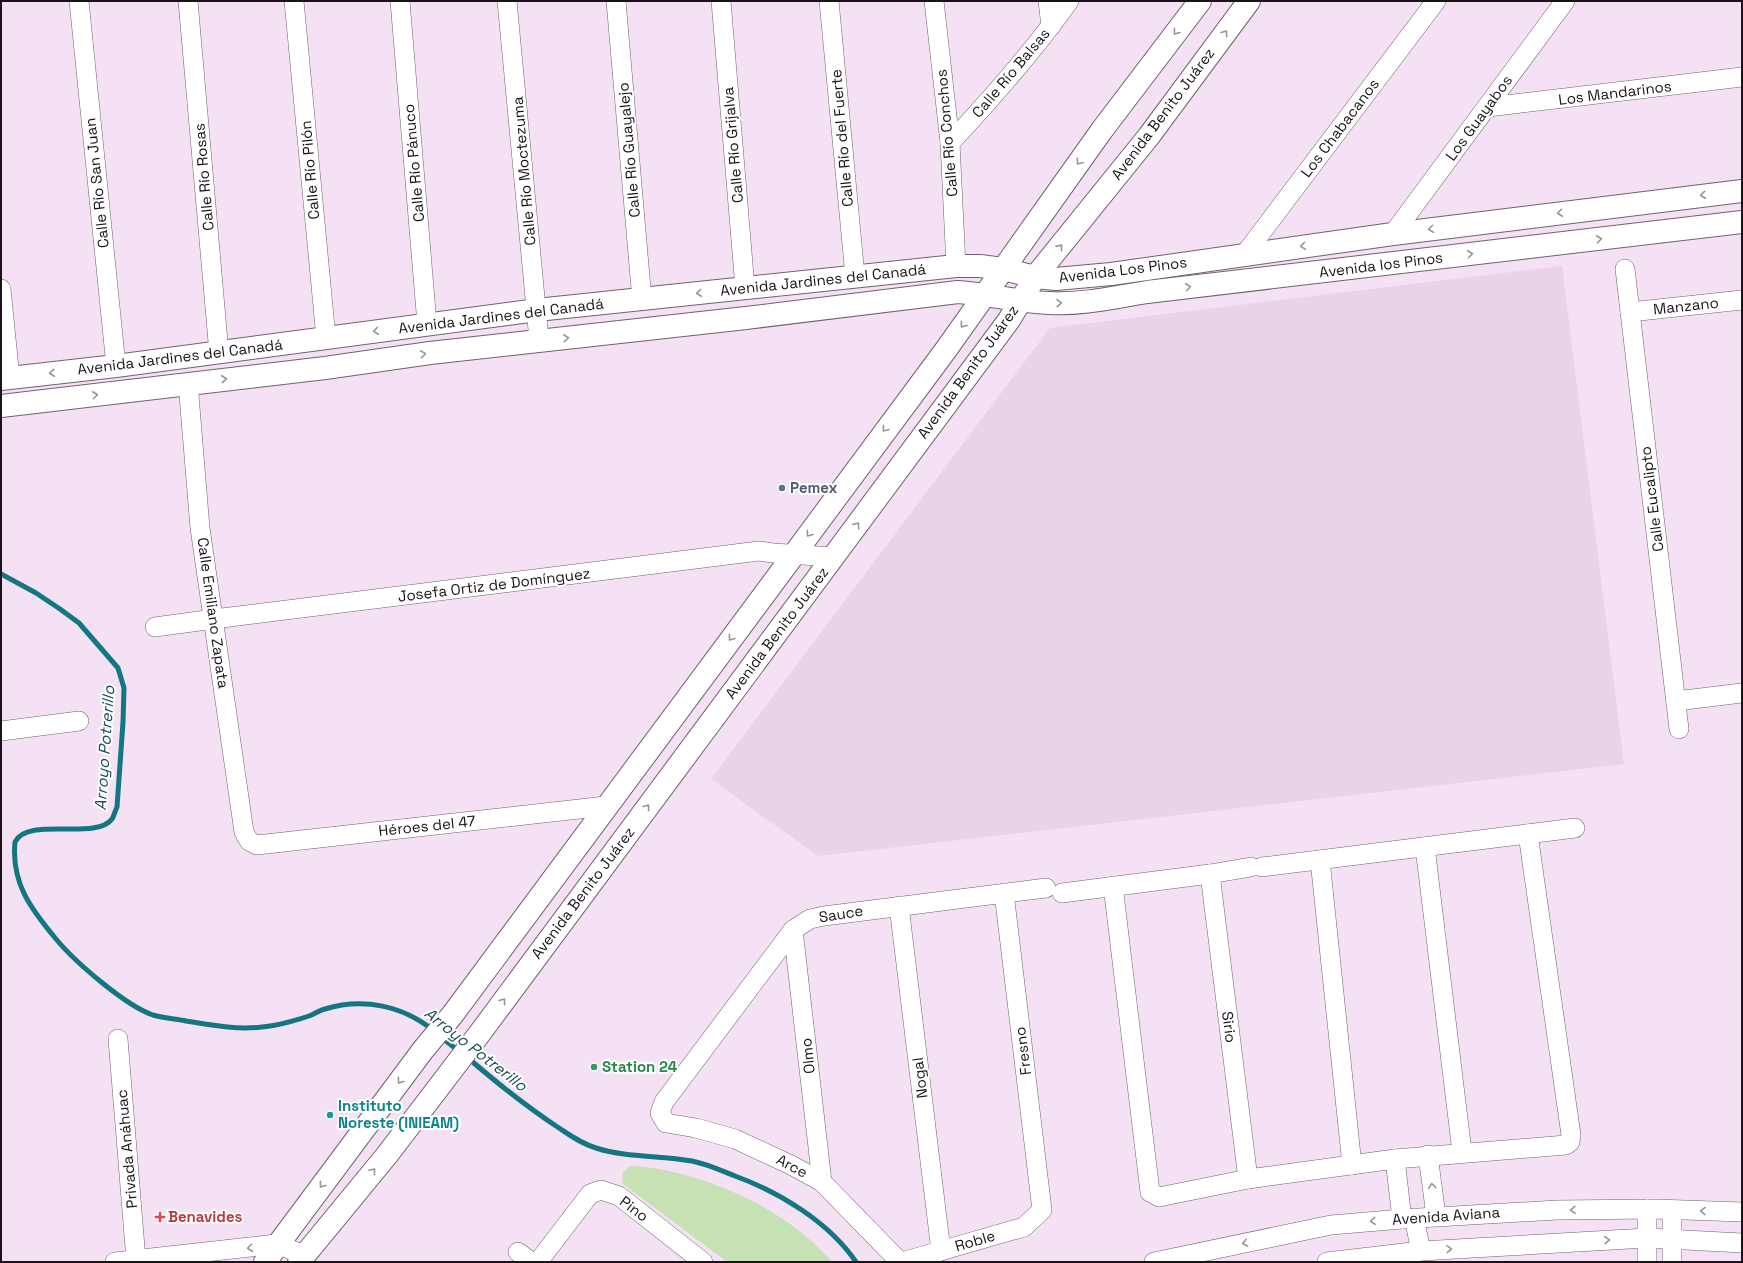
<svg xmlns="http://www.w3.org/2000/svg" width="1743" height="1263" viewBox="0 0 1743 1263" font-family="'Space Grotesk',sans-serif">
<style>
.built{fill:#ead2e8}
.green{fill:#c6e1b3}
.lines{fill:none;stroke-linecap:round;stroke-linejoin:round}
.stream{stroke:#147682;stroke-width:5}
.street-casing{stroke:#716170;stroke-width:20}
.secondary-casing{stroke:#716170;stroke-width:24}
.street{stroke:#fff;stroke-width:19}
.secondary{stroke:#fff;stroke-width:22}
.oneway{stroke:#989598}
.service-dot{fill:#5c6f8a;stroke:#fff;stroke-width:1.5}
.leisure-dot{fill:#2e9e5b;stroke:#fff;stroke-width:1.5}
.culture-dot{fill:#0f9aa8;stroke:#fff;stroke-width:1.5}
.health-dot{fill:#e0444e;stroke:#fff;stroke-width:1.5}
.labels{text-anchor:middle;stroke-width:4;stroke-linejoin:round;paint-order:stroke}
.street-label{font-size:15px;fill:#191319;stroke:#fff}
.service-label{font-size:15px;font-weight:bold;fill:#4e5e75;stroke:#fff;text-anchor:start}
.leisure-label{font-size:15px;font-weight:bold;fill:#27864d;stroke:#fff;text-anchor:start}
.culture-label{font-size:15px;font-weight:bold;fill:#0d838f;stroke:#fff;text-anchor:start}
.health-label{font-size:15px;font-weight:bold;fill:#be3a42;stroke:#fff;text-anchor:start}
.water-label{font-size:16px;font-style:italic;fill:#194e54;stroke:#fff}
</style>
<rect width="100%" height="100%" fill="#f4e1f3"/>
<path class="built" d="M 1562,266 L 1624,764 L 818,856 L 711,779 L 1050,328 Z"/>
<path class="green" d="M 630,1166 C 643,1167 657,1168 669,1171 C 730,1185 790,1214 832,1262 L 727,1262 L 623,1184 L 622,1174 Z"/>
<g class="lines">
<g class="stream">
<path d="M 1,574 L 36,593 L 60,609 L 79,623 L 118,668 L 124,688 L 123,722 L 117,807 C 115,811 114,816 112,819 C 96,841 28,816 15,842 C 11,883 31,909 56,939 C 75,962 126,1006 153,1015 C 164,1018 176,1019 186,1021 C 211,1025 236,1030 262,1027 C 277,1026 294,1021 309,1016 C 314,1014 320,1010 325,1009 C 363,997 404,1006 434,1031"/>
<path d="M 441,1037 L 460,1052"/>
<path d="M 468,1058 C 497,1083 527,1107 559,1128 C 571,1136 582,1144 596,1148 C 627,1158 660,1155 692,1161 C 707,1164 720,1170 735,1176 C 779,1192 829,1222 856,1262"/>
</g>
<g class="street-casing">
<g id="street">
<path d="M 79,1 L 116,366"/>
<path d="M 188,1 L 219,353"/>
<path d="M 294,1 L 326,338"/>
<path d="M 400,1 L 427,324"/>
<path d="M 507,1 L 539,340"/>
<path d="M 616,1 L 642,300"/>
<path d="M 721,1 L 745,288"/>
<path d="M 829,1 L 855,276"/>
<path d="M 934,1 L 950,143 L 956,266"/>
<path d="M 1048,1 L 1051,26"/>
<path d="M 1488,107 L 1742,77"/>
<path d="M 950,143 C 992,98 1033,52 1069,1"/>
<path d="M 1393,234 L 1565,1"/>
<path d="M 1245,254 L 1436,1"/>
<path d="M 1625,269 L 1679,729"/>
<path d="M 1,289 L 10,378"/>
<path d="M 1630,312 L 1742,300"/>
<path d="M 188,383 L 200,528 L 244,832 L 249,841 L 257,845 L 606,806"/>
<path d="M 155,627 L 214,619 L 759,551 L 773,553 L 833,557"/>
<path d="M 1676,701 L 1742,693"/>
<path d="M 1,731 L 79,721"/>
<path d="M 1425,847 L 1462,1152"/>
<path d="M 1320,860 L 1352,1165"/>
<path d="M 1262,867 L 1575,828"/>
<path d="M 1210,874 L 1248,1179"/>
<path d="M 1113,886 L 1150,1192 L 1159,1197 L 1248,1179 L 1395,1159 L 1566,1145 L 1570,1142 L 1571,1135 L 1528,834"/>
<path d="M 1062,893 L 1210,874 L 1251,867"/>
<path d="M 899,906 L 941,1251"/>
<path d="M 793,930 L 822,1182"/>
<path d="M 118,1039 L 136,1260"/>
<path d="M 1428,1155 L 1436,1216"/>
<path d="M 1395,1159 L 1402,1219"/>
<path d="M 1414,1218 L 1421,1251"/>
<path d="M 518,1252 L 531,1262"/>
<path d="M 115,1262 L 277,1244 L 304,1255"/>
<path d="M 538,1262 L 590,1194 L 601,1190 L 619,1196 L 703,1262"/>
<path d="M 900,1262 L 822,1182 L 791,1165 L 735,1139 L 696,1128 L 666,1123 L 660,1113 L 664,1102 L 793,930 L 810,919 L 824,916 L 1046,888"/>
<path d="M 902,1262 L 1024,1227 L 1042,1210 L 1004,893"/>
<path d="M 1154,1262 L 1331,1225 L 1402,1219 L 1557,1210 L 1656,1209 L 1742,1212"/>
<path d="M 1327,1262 L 1421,1251 L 1647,1238 L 1742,1243"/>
<path d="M 1647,1262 L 1647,1209"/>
<path d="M 1672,1262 L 1672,1210"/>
</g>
</g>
<g class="secondary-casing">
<g id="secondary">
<path d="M 1,379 L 116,366 L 537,310 L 956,266 L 980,266 L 1003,269 L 1035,277 L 1056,279 L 1111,274 L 1393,234 L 1742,191"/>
<path d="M 1,406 L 325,368 L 430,353 L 746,318 L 958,292 C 988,294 1018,302 1049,303 C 1082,305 1115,297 1147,292 L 1742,222"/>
<path d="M 265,1262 L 423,1050 L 453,1014 L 945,351 L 1102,130 L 1200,1"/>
<path d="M 299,1262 L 387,1155 L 480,1033 L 1009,320 L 1035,277 L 1149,136 L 1249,1"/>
</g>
</g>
<use href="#street" class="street"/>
<use href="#secondary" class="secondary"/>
</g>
<defs><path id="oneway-chevron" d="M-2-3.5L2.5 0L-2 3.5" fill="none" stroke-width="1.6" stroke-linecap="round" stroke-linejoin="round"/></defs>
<g class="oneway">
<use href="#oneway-chevron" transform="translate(1176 32) rotate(127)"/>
<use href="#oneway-chevron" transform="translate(1225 33) rotate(-53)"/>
<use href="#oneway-chevron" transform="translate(1079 162) rotate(126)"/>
<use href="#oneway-chevron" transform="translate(1703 195) rotate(174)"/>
<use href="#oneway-chevron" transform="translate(1560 213) rotate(173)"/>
<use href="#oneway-chevron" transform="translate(1431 229) rotate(173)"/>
<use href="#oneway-chevron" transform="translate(1599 239) rotate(-7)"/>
<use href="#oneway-chevron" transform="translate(1303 246) rotate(172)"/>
<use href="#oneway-chevron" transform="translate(1060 247) rotate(-51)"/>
<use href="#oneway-chevron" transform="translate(1470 254) rotate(-7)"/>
<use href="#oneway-chevron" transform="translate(1188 287) rotate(-7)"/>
<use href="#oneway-chevron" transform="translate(699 293) rotate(174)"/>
<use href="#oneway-chevron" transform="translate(1059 303) rotate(-2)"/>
<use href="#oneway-chevron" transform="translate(963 325) rotate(126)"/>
<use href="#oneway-chevron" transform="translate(376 331) rotate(172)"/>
<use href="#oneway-chevron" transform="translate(566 338) rotate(-6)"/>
<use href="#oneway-chevron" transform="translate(423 354) rotate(-8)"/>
<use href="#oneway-chevron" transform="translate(52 373) rotate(174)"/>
<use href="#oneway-chevron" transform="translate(224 379) rotate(-6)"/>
<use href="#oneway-chevron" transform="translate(95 395) rotate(-7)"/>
<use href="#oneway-chevron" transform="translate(885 429) rotate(127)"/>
<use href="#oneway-chevron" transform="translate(857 525) rotate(-53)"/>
<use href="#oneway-chevron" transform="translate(809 534) rotate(127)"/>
<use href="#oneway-chevron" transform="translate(731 638) rotate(127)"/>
<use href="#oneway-chevron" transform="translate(647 807) rotate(-53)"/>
<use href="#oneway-chevron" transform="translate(503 1001) rotate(-53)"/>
<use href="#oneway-chevron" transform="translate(400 1081) rotate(127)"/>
<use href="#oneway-chevron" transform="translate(373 1171) rotate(-50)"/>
<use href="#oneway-chevron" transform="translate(322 1185) rotate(127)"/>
<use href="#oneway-chevron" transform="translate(1432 1186) rotate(-97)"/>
<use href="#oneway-chevron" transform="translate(1573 1210) rotate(179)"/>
<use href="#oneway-chevron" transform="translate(1703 1211) rotate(-179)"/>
<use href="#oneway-chevron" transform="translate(1373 1221) rotate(175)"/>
<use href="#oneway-chevron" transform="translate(1607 1240) rotate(-3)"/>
<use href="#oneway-chevron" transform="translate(1245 1243) rotate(168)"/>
<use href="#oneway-chevron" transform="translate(250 1248) rotate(173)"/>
<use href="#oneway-chevron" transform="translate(1449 1249) rotate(-3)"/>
</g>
<circle class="service-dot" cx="782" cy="488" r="4"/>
<circle class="leisure-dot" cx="594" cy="1067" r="4"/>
<circle class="culture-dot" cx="330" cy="1115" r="4"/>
<path class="health-dot" d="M158 1211h4v4h4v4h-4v4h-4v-4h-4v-4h4z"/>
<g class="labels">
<g class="street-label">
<text transform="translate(1011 73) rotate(-50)" y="5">Calle Río Balsas</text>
<text transform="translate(1615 93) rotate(-7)" y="5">Los Mandarinos</text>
<text transform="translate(1163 114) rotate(-53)" y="5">Avenida Benito Juárez</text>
<text transform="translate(1479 118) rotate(-54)" y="5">Los Guayabos</text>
<text transform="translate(1340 128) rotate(-53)" y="5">Los Chabacanos</text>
<text transform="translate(947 133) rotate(-95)" y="5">Calle Río Conchos</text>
<text transform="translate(842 138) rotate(-95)" y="5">Calle Río del Fuerte</text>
<text transform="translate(733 145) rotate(-95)" y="5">Calle Río Grijalva</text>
<text transform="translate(629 150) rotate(-95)" y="5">Calle Río Guayalejo</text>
<text transform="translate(414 163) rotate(-95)" y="5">Calle Río Pánuco</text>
<text transform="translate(310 170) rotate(-95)" y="5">Calle Río Pilón</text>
<text transform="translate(524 171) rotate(-95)" y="5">Calle Río Moctezuma</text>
<text transform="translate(204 177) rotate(-95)" y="5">Calle Río Rosas</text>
<text transform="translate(97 183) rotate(-96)" y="5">Calle Río San Juan</text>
<text transform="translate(1381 265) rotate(-7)" y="5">Avenida los Pinos</text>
<text transform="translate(1123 270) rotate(-7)" y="5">Avenida Los Pinos</text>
<text transform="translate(823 280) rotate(-6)" y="5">Avenida Jardines del Canadá</text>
<text transform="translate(1686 306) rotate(-6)" y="5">Manzano</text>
<text transform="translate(501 316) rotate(-7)" y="5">Avenida Jardines del Canadá</text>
<text transform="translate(180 357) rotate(-7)" y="5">Avenida Jardines del Canadá</text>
<text transform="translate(968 372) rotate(-54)" y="5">Avenida Benito Juárez</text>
<text transform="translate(1652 499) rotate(-97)" y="5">Calle Eucalipto</text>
<text transform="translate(494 585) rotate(-7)" y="5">Josefa Ortiz de Domínguez</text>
<text transform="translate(213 613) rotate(82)" y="5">Calle Emiliano Zapata</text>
<text transform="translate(777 633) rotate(-53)" y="5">Avenida Benito Juárez</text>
<text transform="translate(427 826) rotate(-6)" y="5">Héroes del 47</text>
<text transform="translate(583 893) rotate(-53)" y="5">Avenida Benito Juárez</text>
<text transform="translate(841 914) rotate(-9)" y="5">Sauce</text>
<text transform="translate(1229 1027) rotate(83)" y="5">Sirio</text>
<text transform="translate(1023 1051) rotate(-97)" y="5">Fresno</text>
<text transform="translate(808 1056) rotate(-96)" y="5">Olmo</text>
<text transform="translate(920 1078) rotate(-97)" y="5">Nogal</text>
<text transform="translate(127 1149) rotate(-95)" y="5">Privada Anáhuac</text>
<text transform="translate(792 1166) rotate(28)" y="5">Arce</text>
<text transform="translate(634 1209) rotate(37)" y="5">Pino</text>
<text transform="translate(1446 1216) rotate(-4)" y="5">Avenida Aviana</text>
<text transform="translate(975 1241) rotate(-16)" y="5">Roble</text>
</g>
<g class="service-label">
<text x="790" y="493">Pemex</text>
</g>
<g class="leisure-label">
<text x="602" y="1072">Station 24</text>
</g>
<g class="culture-label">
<text x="338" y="1111">Instituto<tspan x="338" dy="17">Noreste (INIEAM)</tspan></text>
</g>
<g class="health-label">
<text x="168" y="1222">Benavides</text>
</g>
<g class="water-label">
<text transform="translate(104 748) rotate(-86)" y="6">Arroyo Potrerillo</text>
<text transform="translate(476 1049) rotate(38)" y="6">Arroyo Potrerillo</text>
</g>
</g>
<rect width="1743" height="1263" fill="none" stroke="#191319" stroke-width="4"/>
</svg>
